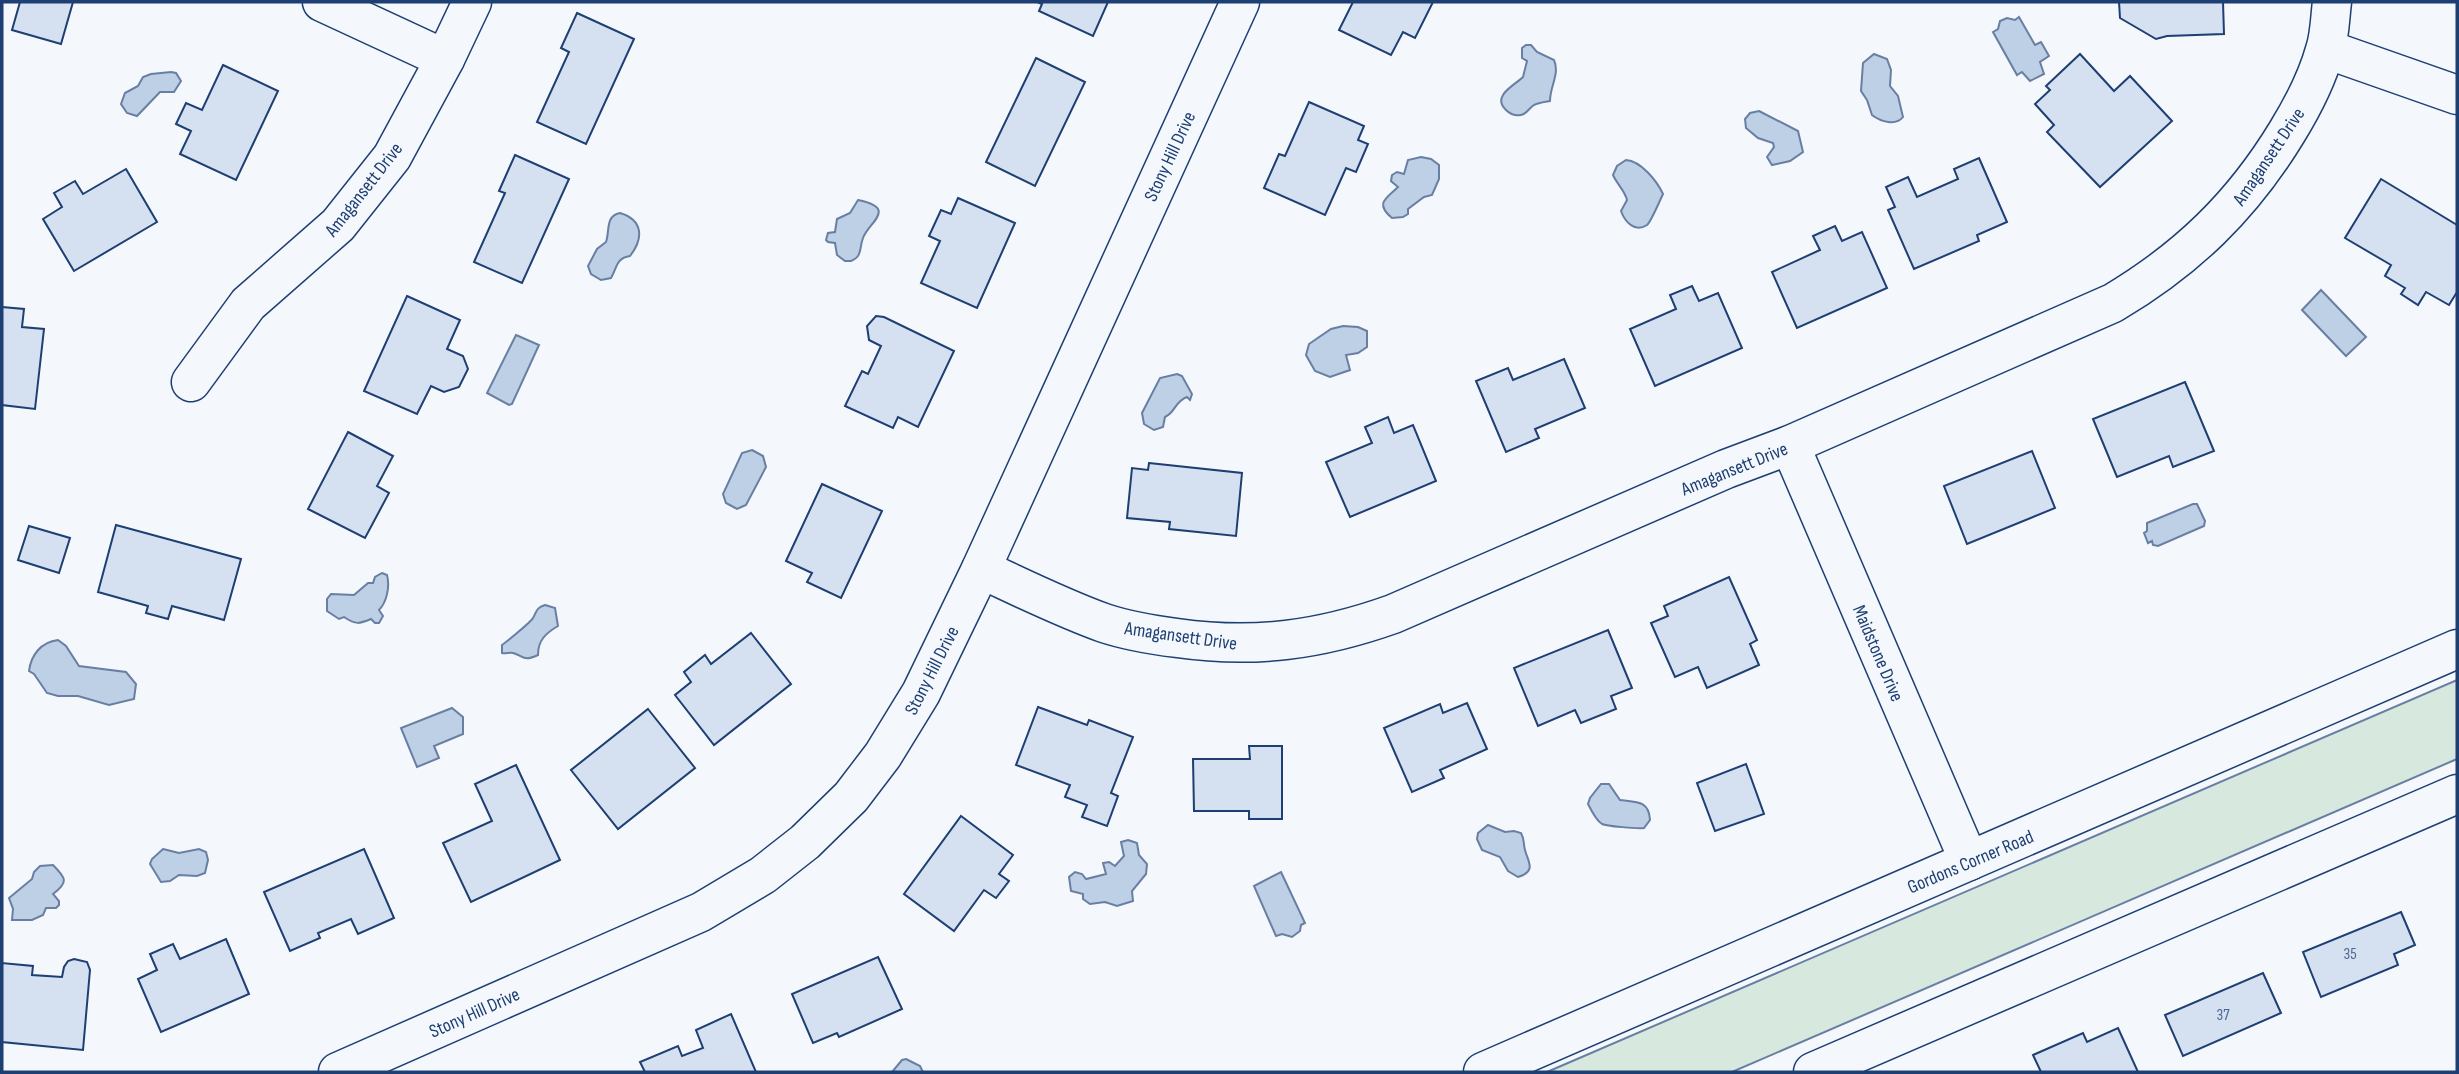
<svg xmlns="http://www.w3.org/2000/svg" width="2459" height="1074" viewBox="0 0 2459 1074" font-family="'Sofia Sans Condensed',sans-serif">
<style>
.green{fill:#d7e8df;stroke:#687fa3;stroke-width:2}
.water{fill:#bed0e5;stroke:#687fa3;stroke-width:2}
.building{fill:#d5e0f0;stroke:#1d3f73;stroke-width:2}
.lines{fill:none;stroke-linecap:round;stroke-linejoin:round}
.minor-casing{stroke:#1d3f73;stroke-width:41}
.minor{stroke:#f4f7fb;stroke-width:38}
.labels{text-anchor:middle;stroke-width:5;stroke-linejoin:round;paint-order:stroke}
.number-label{font-size:16px;fill:#4b6792}
.street-label{font-size:19px;fill:#1d3f73;stroke:#f4f7fb}
</style>
<rect width="100%" height="100%" fill="#f4f7fb"/>
<path class="green" d="M 2457,680 L 2457,759 L 1732,1072 L 1547,1072 Z"/>
<g class="water">
<path d="M 2019,17 L 2035,45 L 2041,42 L 2049,56 L 2040,62 L 2044,74 L 2030,81 L 2022,72 L 2017,75 L 1993,32 L 1998,29 L 2000,21 L 2007,18 L 2015,20 Z"/>
<path d="M 1526,45 L 1531,45 L 1537,52 L 1554,60 C 1560,74 1550,86 1550,101 C 1545,102 1538,103 1534,105 C 1529,108 1527,114 1521,115 C 1515,116 1510,114 1506,110 C 1491,96 1515,85 1523,77 L 1527,61 L 1522,58 L 1522,48 Z"/>
<path d="M 1874,54 L 1887,59 L 1891,70 L 1890,86 L 1898,96 L 1903,117 C 1896,126 1881,122 1872,115 L 1867,100 L 1861,91 L 1863,63 Z"/>
<path d="M 171,72 L 176,73 L 181,81 L 174,92 L 160,92 L 137,116 L 127,113 L 121,104 L 125,93 L 138,86 L 143,77 L 151,74 Z"/>
<path d="M 1759,111 L 1798,131 L 1803,152 L 1790,161 L 1772,165 L 1767,157 L 1774,147 L 1773,143 L 1758,138 L 1746,128 L 1745,119 L 1750,113 Z"/>
<path d="M 1421,157 L 1431,159 L 1439,165 L 1439,179 L 1432,195 L 1424,197 L 1408,209 L 1408,214 L 1403,217 L 1392,218 C 1374,203 1387,198 1398,187 L 1391,181 L 1392,175 L 1397,172 L 1404,174 L 1408,160 Z"/>
<path d="M 1626,160 C 1641,161 1657,181 1663,194 C 1660,200 1651,222 1647,225 C 1635,233 1625,222 1621,211 L 1627,200 C 1625,191 1617,184 1613,175 L 1617,166 Z"/>
<path d="M 858,200 C 898,208 869,222 863,238 C 859,248 863,256 851,261 L 845,261 L 837,255 L 835,243 L 828,242 L 826,240 L 828,233 L 835,232 L 837,219 L 850,213 Z"/>
<path d="M 620,213 C 643,220 644,238 630,256 C 616,258 617,268 611,278 L 601,280 L 591,274 L 588,266 L 597,249 L 606,242 C 610,231 605,216 620,213 Z"/>
<path d="M 2321,290 L 2366,337 L 2346,356 L 2302,310 Z"/>
<path d="M 1343,326 L 1358,327 L 1367,331 L 1367,347 L 1358,353 L 1346,355 L 1350,370 L 1330,377 L 1315,371 L 1306,355 L 1309,344 L 1331,329 Z"/>
<path d="M 516,335 L 539,345 L 512,404 L 509,405 L 487,393 Z"/>
<path d="M 1177,374 L 1182,376 L 1192,394 L 1190,400 L 1187,397 C 1174,402 1176,412 1165,417 L 1163,427 L 1154,430 L 1144,424 L 1142,413 L 1160,378 Z"/>
<path d="M 752,450 L 763,456 L 766,467 L 746,505 L 737,509 L 726,503 L 723,494 L 742,453 Z"/>
<path d="M 2193,504 L 2197,504 L 2205,521 L 2204,526 L 2158,546 L 2153,545 L 2152,541 L 2148,543 L 2144,533 L 2147,531 L 2147,523 Z"/>
<path d="M 382,573 L 387,575 C 390,586 387,602 379,610 L 383,616 L 379,623 L 375,623 L 371,619 C 359,624 356,625 344,617 L 339,619 L 327,611 L 327,599 L 331,594 L 354,595 L 368,583 L 373,583 L 375,577 Z"/>
<path d="M 545,605 L 555,608 L 558,626 C 546,633 538,640 538,655 C 523,662 524,656 513,653 C 509,652 506,654 502,653 L 502,645 C 505,643 531,622 533,618 C 537,611 536,608 545,605 Z"/>
<path d="M 58,640 L 66,646 L 79,666 L 126,672 L 136,684 L 134,699 L 109,705 L 78,696 L 58,696 L 47,693 L 34,674 L 29,671 C 31,655 41,642 58,640 Z"/>
<path d="M 452,708 L 463,717 L 463,734 L 434,746 L 439,758 L 417,767 L 401,728 Z"/>
<path d="M 1601,784 L 1609,784 L 1620,800 C 1636,802 1649,800 1650,820 L 1644,828 C 1638,829 1606,826 1602,824 C 1597,821 1591,810 1588,804 L 1590,798 Z"/>
<path d="M 1488,825 L 1505,832 L 1514,831 L 1521,833 C 1525,840 1523,843 1525,850 C 1528,862 1537,871 1518,877 L 1508,871 L 1500,857 L 1482,850 L 1477,839 L 1478,833 Z"/>
<path d="M 1128,840 L 1137,843 L 1139,855 L 1147,864 L 1146,874 L 1132,891 L 1133,901 L 1117,906 L 1105,902 L 1090,904 L 1083,899 L 1083,894 L 1071,891 L 1069,877 L 1075,872 L 1082,874 L 1086,879 L 1106,874 L 1103,863 L 1109,862 L 1115,866 L 1124,856 L 1121,842 Z"/>
<path d="M 163,849 L 179,853 L 199,849 L 206,852 L 208,860 L 205,873 L 197,876 L 179,875 L 170,881 L 161,882 L 150,864 L 152,859 Z"/>
<path d="M 53,865 C 66,878 69,882 53,894 L 59,901 L 59,905 L 56,908 L 46,908 L 43,915 L 32,920 L 12,920 L 13,909 L 9,898 L 32,879 L 34,872 L 40,866 Z"/>
<path d="M 1281,872 L 1305,923 L 1301,925 L 1300,931 L 1292,937 L 1282,934 L 1276,936 L 1254,886 Z"/>
<path d="M 906,1059 L 920,1066 L 923,1072 L 892,1072 L 902,1060 Z"/>
</g>
<g class="building">
<path d="M 20,2 L 73,2 L 61,44 L 12,30 Z"/>
<path d="M 1037,2 L 1108,2 L 1093,36 L 1039,11 L 1042,4 Z"/>
<path d="M 1353,2 L 1433,2 L 1415,38 L 1403,32 L 1391,55 L 1339,30 Z"/>
<path d="M 2119,2 L 2223,2 L 2224,34 L 2167,36 L 2156,39 L 2120,18 Z"/>
<path d="M 577,13 L 634,39 L 586,144 L 537,122 L 569,52 L 561,48 Z"/>
<path d="M 2080,54 L 2114,91 L 2130,76 L 2172,121 L 2100,187 L 2047,132 L 2054,125 L 2035,104 L 2050,90 L 2046,86 Z"/>
<path d="M 1036,58 L 1085,82 L 1035,186 L 986,162 Z"/>
<path d="M 223,65 L 278,91 L 236,180 L 180,154 L 191,131 L 176,124 L 186,103 L 202,110 Z"/>
<path d="M 1309,102 L 1364,126 L 1358,140 L 1368,144 L 1356,172 L 1346,168 L 1325,215 L 1264,188 L 1279,154 L 1285,156 Z"/>
<path d="M 515,155 L 569,179 L 522,283 L 474,262 L 505,193 L 499,191 Z"/>
<path d="M 1979,158 L 2007,222 L 1977,235 L 1979,241 L 1914,269 L 1888,210 L 1895,207 L 1886,187 L 1908,177 L 1917,197 L 1958,179 L 1954,169 Z"/>
<path d="M 126,169 L 157,222 L 74,271 L 43,219 L 62,207 L 54,193 L 75,181 L 83,194 Z"/>
<path d="M 2381,179 L 2457,225 L 2457,292 L 2449,305 L 2426,292 L 2418,305 L 2401,294 L 2405,288 L 2385,276 L 2391,265 L 2345,238 Z"/>
<path d="M 958,198 L 1015,223 L 977,308 L 921,283 L 940,241 L 929,236 L 941,210 L 951,214 Z"/>
<path d="M 1835,226 L 1842,241 L 1862,232 L 1887,288 L 1797,328 L 1772,272 L 1820,250 L 1813,236 Z"/>
<path d="M 1692,286 L 1699,301 L 1718,293 L 1742,348 L 1655,386 L 1630,329 L 1676,309 L 1670,295 Z"/>
<path d="M 407,296 L 460,320 L 447,349 L 463,356 L 468,369 L 459,387 L 444,392 L 431,386 L 417,414 L 364,391 Z"/>
<path d="M 2,307 L 24,309 L 22,327 L 44,329 L 35,409 L 2,405 Z"/>
<path d="M 876,316 L 884,317 L 954,351 L 918,427 L 898,417 L 893,428 L 845,406 L 862,371 L 868,374 L 881,346 L 869,340 L 867,326 Z"/>
<path d="M 1564,359 L 1585,408 L 1535,429 L 1539,438 L 1506,452 L 1476,381 L 1508,368 L 1513,380 Z"/>
<path d="M 2185,382 L 2214,451 L 2173,467 L 2169,456 L 2117,477 L 2093,419 Z"/>
<path d="M 1388,417 L 1394,433 L 1413,425 L 1436,481 L 1350,517 L 1326,462 L 1372,443 L 1365,427 Z"/>
<path d="M 348,432 L 393,456 L 377,486 L 389,493 L 365,538 L 308,509 Z"/>
<path d="M 2032,451 L 2055,508 L 1967,544 L 1944,486 Z"/>
<path d="M 1149,463 L 1242,473 L 1236,536 L 1169,529 L 1170,522 L 1127,518 L 1132,468 L 1148,470 Z"/>
<path d="M 822,484 L 882,511 L 841,598 L 807,582 L 812,573 L 786,561 Z"/>
<path d="M 116,525 L 241,559 L 224,620 L 172,606 L 168,619 L 146,613 L 148,606 L 98,592 Z"/>
<path d="M 29,526 L 70,538 L 59,573 L 18,560 Z"/>
<path d="M 1729,577 L 1757,640 L 1750,644 L 1759,665 L 1707,688 L 1698,667 L 1675,677 L 1651,623 L 1668,616 L 1664,606 Z"/>
<path d="M 1608,630 L 1632,688 L 1611,696 L 1616,709 L 1581,723 L 1575,710 L 1538,726 L 1514,668 Z"/>
<path d="M 751,633 L 791,684 L 714,745 L 675,695 L 691,682 L 684,672 L 705,655 L 711,664 Z"/>
<path d="M 1467,703 L 1487,749 L 1440,770 L 1444,778 L 1412,792 L 1384,728 L 1440,704 L 1443,713 Z"/>
<path d="M 1038,707 L 1087,725 L 1089,720 L 1133,737 L 1111,793 L 1118,796 L 1107,826 L 1082,817 L 1087,805 L 1065,797 L 1070,785 L 1016,765 Z"/>
<path d="M 648,709 L 695,768 L 618,829 L 571,770 Z"/>
<path d="M 1249,746 L 1282,746 L 1282,819 L 1249,819 L 1249,811 L 1194,811 L 1193,759 L 1250,759 Z"/>
<path d="M 1746,764 L 1764,814 L 1715,831 L 1697,783 Z"/>
<path d="M 516,765 L 560,860 L 471,902 L 443,843 L 492,821 L 475,784 Z"/>
<path d="M 961,816 L 1013,855 L 999,874 L 1009,881 L 996,898 L 984,890 L 954,931 L 904,894 Z"/>
<path d="M 364,849 L 394,918 L 358,934 L 351,919 L 318,933 L 320,938 L 290,951 L 264,892 Z"/>
<path d="M 2401,912 L 2415,945 L 2394,954 L 2398,965 L 2321,997 L 2303,952 Z"/>
<path d="M 226,939 L 249,994 L 161,1032 L 138,979 L 157,970 L 150,954 L 173,944 L 180,959 Z"/>
<path d="M 878,957 L 902,1009 L 839,1037 L 837,1033 L 813,1043 L 792,994 Z"/>
<path d="M 74,959 L 87,962 L 90,970 L 83,1050 L 2,1042 L 2,963 L 33,966 L 32,975 L 62,977 L 64,967 L 68,961 Z"/>
<path d="M 2263,973 L 2281,1013 L 2183,1056 L 2165,1015 Z"/>
<path d="M 731,1014 L 756,1072 L 645,1072 L 640,1062 L 678,1046 L 682,1056 L 703,1048 L 696,1030 Z"/>
<path d="M 2118,1028 L 2138,1072 L 2041,1072 L 2033,1055 L 2083,1033 L 2087,1042 Z"/>
</g>
<g class="lines">
<g class="minor-casing">
<g id="minor">
<path d="M 322,2 L 445,59"/>
<path d="M 2326,49 L 2457,95"/>
<path d="M 191,382 L 248,304 L 338,225 L 392,157 L 445,59 L 472,2"/>
<path d="M 1790,445 L 1969,861"/>
<path d="M 981,569 C 1022,588 1062,608 1104,623 C 1128,631 1153,635 1177,638 C 1255,649 1320,640 1393,614 L 1726,469 L 1790,445 L 2113,303 C 2187,259 2242,206 2287,132 C 2303,106 2317,79 2325,50 C 2330,35 2330,17 2332,2"/>
<path d="M 338,1072 L 701,912 L 763,875 L 805,842 L 851,797 L 883,755 L 921,693 L 981,569 L 1240,2"/>
<path d="M 1483,1072 L 2457,649"/>
<path d="M 1813,1072 L 2457,794"/>
</g>
</g>
<use href="#minor" class="minor"/>
</g>
<g class="labels">
<g class="number-label">
<text x="2350" y="959">35</text>
<text x="2223" y="1020">37</text>
</g>
<g class="street-label">
<text transform="translate(1169 156) rotate(-65)" y="7">Stony Hill Drive</text>
<text transform="translate(2268 156) rotate(-56)" y="7">Amagansett Drive</text>
<text transform="translate(363 189) rotate(-52)" y="7">Amagansett Drive</text>
<text transform="translate(1734 468) rotate(-22)" y="7">Amagansett Drive</text>
<text transform="translate(1181 635) rotate(8)" y="7">Amagansett Drive</text>
<text transform="translate(1879 653) rotate(67)" y="7">Maidstone Drive</text>
<text transform="translate(931 670) rotate(-63)" y="7">Stony Hill Drive</text>
<text transform="translate(1970 861) rotate(-23)" y="7">Gordons Corner Road</text>
<text transform="translate(474 1012) rotate(-24)" y="7">Stony Hill Drive</text>
</g>
</g>
<rect width="2459" height="1074" fill="none" stroke="#1d3f73" stroke-width="7"/>
</svg>
